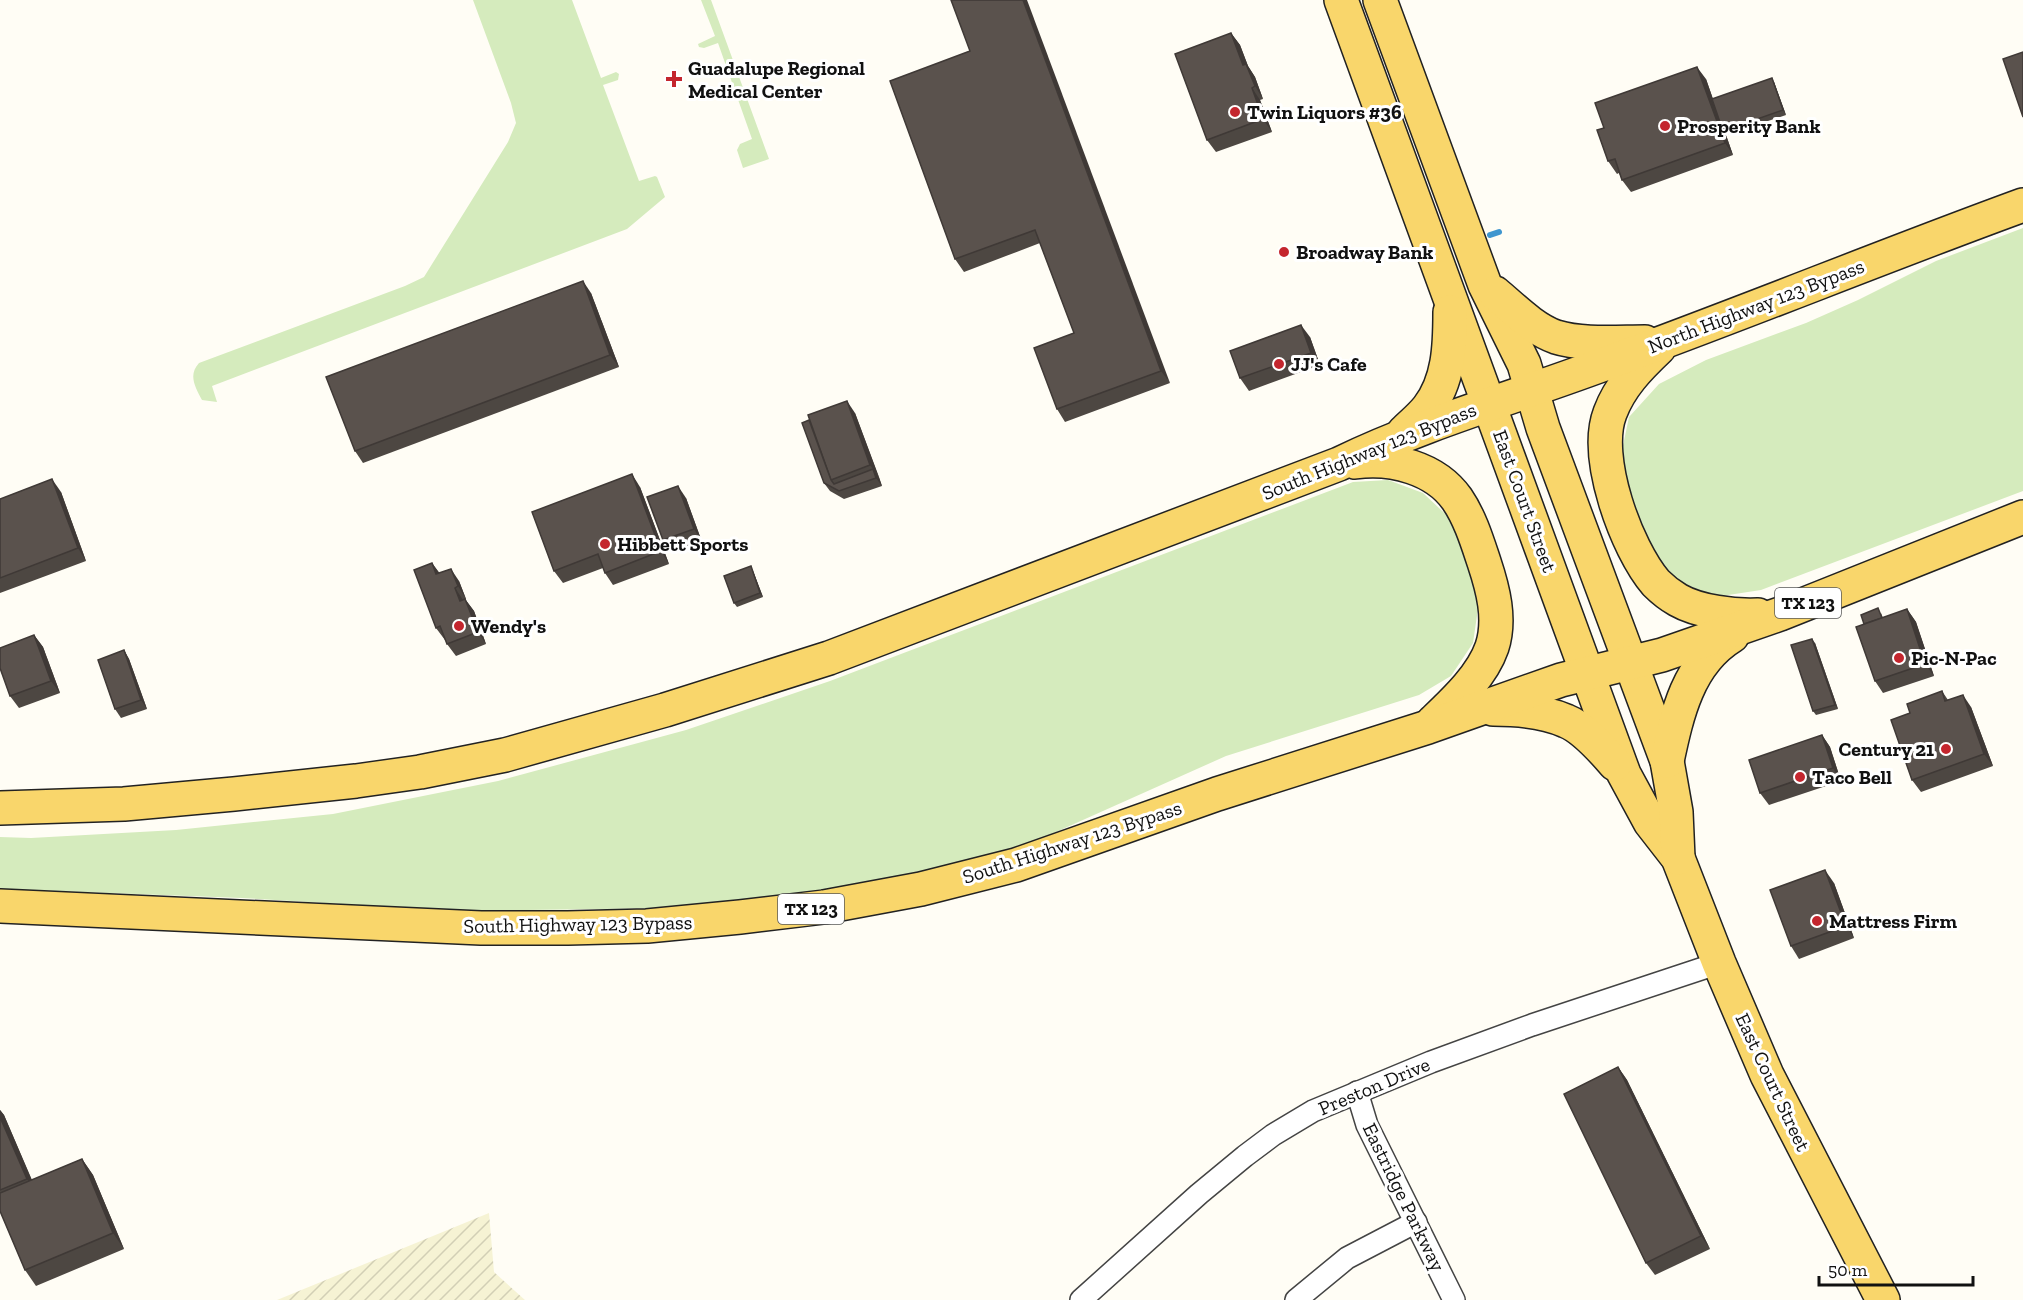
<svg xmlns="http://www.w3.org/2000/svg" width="2023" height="1300" viewBox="0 0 2023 1300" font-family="'Zilla Slab',serif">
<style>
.farmland{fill:url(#farmland-furrows)}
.grass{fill:#d5ebbd}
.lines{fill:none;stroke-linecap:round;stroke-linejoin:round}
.stream{stroke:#3f96cf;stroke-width:6}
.street-casing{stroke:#444;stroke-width:24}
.primary-casing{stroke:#222;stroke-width:36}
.street{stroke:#fff;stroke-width:21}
.primary{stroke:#f9d66b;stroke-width:33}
.wall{fill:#4d4742}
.shaded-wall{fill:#3f3936}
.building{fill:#5a524d;stroke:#3f3936;stroke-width:1.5}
.poi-dot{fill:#c4262e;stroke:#fff;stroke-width:2}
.labels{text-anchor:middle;stroke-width:6;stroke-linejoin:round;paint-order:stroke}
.shield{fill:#fff;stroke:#585858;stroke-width:1.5}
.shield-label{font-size:18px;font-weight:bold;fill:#111}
.poi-label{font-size:20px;font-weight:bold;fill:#111;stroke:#fff;text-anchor:start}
.street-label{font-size:20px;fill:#111;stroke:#fff}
</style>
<defs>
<pattern id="farmland-furrows" width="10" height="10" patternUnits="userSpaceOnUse" patternTransform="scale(1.5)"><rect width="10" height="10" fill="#f6f3d4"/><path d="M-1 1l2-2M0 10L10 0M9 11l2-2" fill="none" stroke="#d2cfb5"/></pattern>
</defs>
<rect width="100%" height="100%" fill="#fffdf5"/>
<path class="farmland" d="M 489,1213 L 494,1272 L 525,1300 L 277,1300 Z"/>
<g class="grass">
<path d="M 473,0 L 572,0 L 601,78 L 616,72 L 619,74 L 618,80 L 603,85 L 639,181 L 655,176 L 657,177 L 665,197 L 627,229 L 212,386 L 217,402 L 202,400 C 195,387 188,375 199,363 L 405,286 L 424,277 L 508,142 L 516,123 L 511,103 Z"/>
<path d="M 701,0 L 711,0 L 769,159 L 743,168 L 737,150 L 740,144 L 752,139 L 718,43 L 704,48 L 699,47 L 698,44 L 715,36 Z"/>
<path d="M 2023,228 L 2023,491 L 1761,590 L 1715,597 L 1674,579 L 1651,550 L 1629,492 L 1621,455 L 1629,417 L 1659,384 L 1706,360 L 1806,323 L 1858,300 L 1936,261 Z"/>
<path d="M 1388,480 L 1423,493 L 1455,523 L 1479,602 L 1473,643 L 1451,676 L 1419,695 L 1226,756 L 1018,849 L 868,885 L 676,908 L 459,911 L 242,898 L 0,889 L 0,837 L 31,838 L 176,830 L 333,814 L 498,781 L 686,730 L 830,681 L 1353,482 Z"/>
</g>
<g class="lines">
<path class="stream" d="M 1490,235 L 1499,232"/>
<g class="street-casing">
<g id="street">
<path d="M 1357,1092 L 1367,1125 L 1454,1300"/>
<path d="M 1081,1300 L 1199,1194 L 1245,1156 L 1273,1135 L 1313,1111 L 1431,1062 L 1532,1025 L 1719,963"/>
<path d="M 1296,1300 L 1347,1258 L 1416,1222"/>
</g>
</g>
<g class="primary-casing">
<g id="primary">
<path d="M 1341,0 L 1624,774 L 1650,822 L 1678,858 L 1719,963 L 1767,1075 L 1883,1300"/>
<path d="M 1380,0 L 1485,285 L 1524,364 L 1543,428 L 1667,761 L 1676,812 L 1678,858"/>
<path d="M 1495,293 C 1513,308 1533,329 1556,337 C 1581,345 1618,342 1645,342"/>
<path d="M 1659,348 C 1639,367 1620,386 1610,413 C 1593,457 1626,548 1656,583 C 1662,589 1671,596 1678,600 C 1699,612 1734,616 1758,615"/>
<path d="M 1404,432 C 1412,424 1421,417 1428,408 C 1449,381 1450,346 1450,312"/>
<path d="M 1355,462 C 1392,457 1435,468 1457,499 C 1470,518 1477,541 1484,562 C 1493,589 1501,619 1492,647 C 1482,676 1455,701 1433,722"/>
<path d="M 1493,709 C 1517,709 1544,711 1566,721 C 1584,728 1603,750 1615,764"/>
<path d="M 1667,761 C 1677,714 1688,663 1732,636"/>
<path d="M 0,808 L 124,804 L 234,794 L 356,781 L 420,772 L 505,755 L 665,710 L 829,658 L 1339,464 C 1428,421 1523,395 1615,360 C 1752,310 1886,255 2023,205"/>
<path d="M 0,906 L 481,928 L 568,928 L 647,926 L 740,917 L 824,907 L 921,889 L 1016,865 L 1217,794 L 1428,727 L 1561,680 L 1662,655 L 1780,614 L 2023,517"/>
</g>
</g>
<use href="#street" class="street"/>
<use href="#primary" class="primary"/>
</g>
<g class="wall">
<path d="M 1231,33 L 1240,45 L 1248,66 L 1255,77 L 1263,99 L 1260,100 L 1272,132 L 1216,152 L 1207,140 Z"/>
<path d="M 970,51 L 1170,383 L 1065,422 L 1057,409 L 1074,333 L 1040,243 L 964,272 L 955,259 Z"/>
<path d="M 1706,79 L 1713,99 L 1774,82 L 1786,115 L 1726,135 L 1733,155 L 1631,192 L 1622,180 L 1619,173 L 1617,174 L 1608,161 Z"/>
<path d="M 591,293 L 619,367 L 363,463 L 355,451 Z"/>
<path d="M 1310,337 L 1320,365 L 1249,391 L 1240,378 Z"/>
<path d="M 855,413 L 882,486 L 844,499 L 830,491 L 824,483 Z"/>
<path d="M 640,487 L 669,564 L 613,585 L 605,573 L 603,568 L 563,583 L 554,571 Z"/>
<path d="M 61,492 L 86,561 L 0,593 L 0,499 Z"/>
<path d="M 686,498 L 702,542 L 672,553 L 663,540 Z"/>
<path d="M 432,563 L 439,573 L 459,581 L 466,599 L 465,599 L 474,611 L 486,644 L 456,656 L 447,644 L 446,639 L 445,640 L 436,628 Z"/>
<path d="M 753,571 L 763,597 L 737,607 L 734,603 Z"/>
<path d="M 1907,609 L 1916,622 L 1934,676 L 1883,693 L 1875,681 L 1881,613 L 1883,618 Z"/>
<path d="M 34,635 L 43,647 L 60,693 L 19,708 L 10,696 Z"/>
<path d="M 1815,643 L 1838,709 L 1816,715 L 1813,711 Z"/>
<path d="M 124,650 L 129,659 L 147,709 L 121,718 L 115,709 Z"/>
<path d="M 1942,691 L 1948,700 L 1971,707 L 1993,766 L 1921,792 L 1912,780 L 1910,713 Z"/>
<path d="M 1822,735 L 1830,747 L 1841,781 L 1769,805 L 1760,793 Z"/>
<path d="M 1834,883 L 1854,938 L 1799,959 L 1791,946 Z"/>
<path d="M 1618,1067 L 1627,1080 L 1710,1249 L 1655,1275 L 1646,1263 Z"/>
<path d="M 0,1110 L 4,1115 L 32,1180 L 82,1159 L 93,1175 L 124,1249 L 36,1286 L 25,1270 L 0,1211 Z"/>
</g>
<g class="shaded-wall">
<path d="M 1023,0 L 1027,0 L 1170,383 L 1161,371 Z"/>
<path d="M 1231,33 L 1240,45 L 1248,66 L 1255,77 L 1263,99 L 1255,86 L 1243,65 Z"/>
<path d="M 1697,67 L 1706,79 L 1724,131 L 1723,131 L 1726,135 L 1733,155 L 1725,143 Z"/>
<path d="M 1772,78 L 1774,82 L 1786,115 L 1783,110 Z"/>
<path d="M 1252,88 L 1260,100 L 1272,132 L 1263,119 Z"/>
<path d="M 583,281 L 591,293 L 619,367 L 610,355 Z"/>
<path d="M 1301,325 L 1310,337 L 1320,365 L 1311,353 Z"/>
<path d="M 847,401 L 855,413 L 879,477 L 870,465 Z"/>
<path d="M 873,469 L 879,477 L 882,486 L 876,478 Z"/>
<path d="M 632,474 L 640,487 L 669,564 L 661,551 Z"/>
<path d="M 52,479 L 61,492 L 86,561 L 78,548 Z"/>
<path d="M 678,486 L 686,498 L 702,542 L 694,529 Z"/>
<path d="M 432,563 L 441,575 L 436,574 Z"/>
<path d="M 751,566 L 753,571 L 763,597 L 760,593 Z"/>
<path d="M 451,569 L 459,581 L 466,599 L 458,586 Z"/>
<path d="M 455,588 L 463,600 L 460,601 Z"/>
<path d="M 465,599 L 474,611 L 486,644 L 478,632 Z"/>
<path d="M 1907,609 L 1916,622 L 1934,676 L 1925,664 Z"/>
<path d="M 34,635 L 43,647 L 60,693 L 51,681 Z"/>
<path d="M 1812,639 L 1815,643 L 1838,709 L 1835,705 Z"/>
<path d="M 124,650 L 129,659 L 147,709 L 141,700 Z"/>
<path d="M 1963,695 L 1971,707 L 1993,766 L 1984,754 Z"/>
<path d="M 1822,735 L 1830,747 L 1841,781 L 1833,768 Z"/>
<path d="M 1825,870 L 1834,883 L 1854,938 L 1846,926 Z"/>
<path d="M 1618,1067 L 1627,1080 L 1710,1249 L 1701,1236 Z"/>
<path d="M 0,1110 L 4,1115 L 38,1195 L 27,1179 L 0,1117 Z"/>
<path d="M 82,1159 L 93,1175 L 124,1249 L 113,1233 Z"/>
</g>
<g class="building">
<path d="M 951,0 L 1023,0 L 1161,371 L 1057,409 L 1034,348 L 1074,333 L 1035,230 L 955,259 L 890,81 L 970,51 Z"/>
<path d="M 1231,33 L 1243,65 L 1246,64 L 1255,86 L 1252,88 L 1263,119 L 1207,140 L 1175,54 Z"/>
<path d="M 2023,52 L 2023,117 L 2003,59 Z"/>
<path d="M 1697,67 L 1725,143 L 1622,180 L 1615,159 L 1608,161 L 1597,130 L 1604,128 L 1595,103 Z"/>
<path d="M 1772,78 L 1783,110 L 1723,131 L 1712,99 Z"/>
<path d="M 583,281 L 610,355 L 355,451 L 326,377 Z"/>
<path d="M 1301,325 L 1311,353 L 1240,378 L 1230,351 Z"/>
<path d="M 847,401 L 870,465 L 831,480 L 808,415 Z"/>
<path d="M 809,420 L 831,480 L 834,484 L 873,469 L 876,478 L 839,491 L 824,483 L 802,423 Z"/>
<path d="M 632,474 L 661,551 L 605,573 L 598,554 L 554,571 L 532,512 Z"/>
<path d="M 52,479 L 78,548 L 0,578 L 0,499 Z"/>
<path d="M 678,486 L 694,529 L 663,540 L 647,497 Z"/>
<path d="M 432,563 L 436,574 L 451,569 L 458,586 L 455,588 L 460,601 L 465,599 L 478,632 L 447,644 L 440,626 L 436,628 L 414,570 Z"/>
<path d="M 751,566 L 760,593 L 734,603 L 724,576 Z"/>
<path d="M 1878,608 L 1882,618 L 1864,624 L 1861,615 Z"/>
<path d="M 1907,609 L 1925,664 L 1875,681 L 1856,627 Z"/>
<path d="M 34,635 L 51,681 L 10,696 L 0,668 L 0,648 Z"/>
<path d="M 1812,639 L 1835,705 L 1813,711 L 1791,645 Z"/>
<path d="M 124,650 L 141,700 L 115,709 L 98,660 Z"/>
<path d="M 1942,691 L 1945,701 L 1963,695 L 1984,754 L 1912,780 L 1891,720 L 1910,713 L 1907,704 Z"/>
<path d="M 1822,735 L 1833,768 L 1760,793 L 1749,760 Z"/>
<path d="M 1825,870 L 1846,926 L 1791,946 L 1770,890 Z"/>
<path d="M 1618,1067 L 1701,1236 L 1646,1263 L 1564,1094 Z"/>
<path d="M 0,1117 L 27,1179 L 0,1190 Z"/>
<path d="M 82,1159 L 113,1233 L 25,1270 L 0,1211 L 0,1193 Z"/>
</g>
<g class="poi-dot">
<path d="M671 70h6v6h6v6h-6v6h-6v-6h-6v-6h6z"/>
<circle cx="1235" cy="112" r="6"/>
<circle cx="1665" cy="126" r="6"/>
<circle cx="1284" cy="252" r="6"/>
<circle cx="1279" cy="364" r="6"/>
<circle cx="605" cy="544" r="6"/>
<circle cx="459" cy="626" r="6"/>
<circle cx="1899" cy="658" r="6"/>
<circle cx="1946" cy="749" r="6"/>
<circle cx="1800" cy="777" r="6"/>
<circle cx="1817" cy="921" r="6"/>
</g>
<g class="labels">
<g class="shield">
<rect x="1775" y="588" width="66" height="30" rx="4.5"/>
<rect x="778" y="894" width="66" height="30" rx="4.5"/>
</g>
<g class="shield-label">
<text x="1808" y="609">TX 123</text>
<text x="811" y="915">TX 123</text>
</g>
<g class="poi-label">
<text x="688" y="75">Guadalupe Regional<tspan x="688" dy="23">Medical Center</tspan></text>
<text x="1247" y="119">Twin Liquors #36</text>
<text x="1677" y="133">Prosperity Bank</text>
<text x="1296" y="259">Broadway Bank</text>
<text x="1291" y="371">JJ's Cafe</text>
<text x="617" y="551">Hibbett Sports</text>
<text x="471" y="633">Wendy's</text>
<text x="1911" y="665">Pic-N-Pac</text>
<text x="1934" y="756" text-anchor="end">Century 21</text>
<text x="1812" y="784">Taco Bell</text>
<text x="1829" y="928">Mattress Firm</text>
</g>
<g class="street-label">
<text transform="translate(1756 306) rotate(-21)" y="7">North Highway 123 Bypass</text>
<text transform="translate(1369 451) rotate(-22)" y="7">South Highway 123 Bypass</text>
<text transform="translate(1525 501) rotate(70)" y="7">East Court Street</text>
<text transform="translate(1072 842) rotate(-18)" y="7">South Highway 123 Bypass</text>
<text transform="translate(578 924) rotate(-1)" y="7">South Highway 123 Bypass</text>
<text transform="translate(1773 1082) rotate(65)" y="7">East Court Street</text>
<text transform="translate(1374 1086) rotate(-23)" y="7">Preston Drive</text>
<text transform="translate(1404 1197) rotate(64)" y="7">Eastridge Parkway</text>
</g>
</g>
<path d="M1819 1276v9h154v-9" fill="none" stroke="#111111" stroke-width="3"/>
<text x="1828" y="1276" font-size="18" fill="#111111" stroke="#ffffff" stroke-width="4.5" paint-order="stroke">50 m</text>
</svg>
